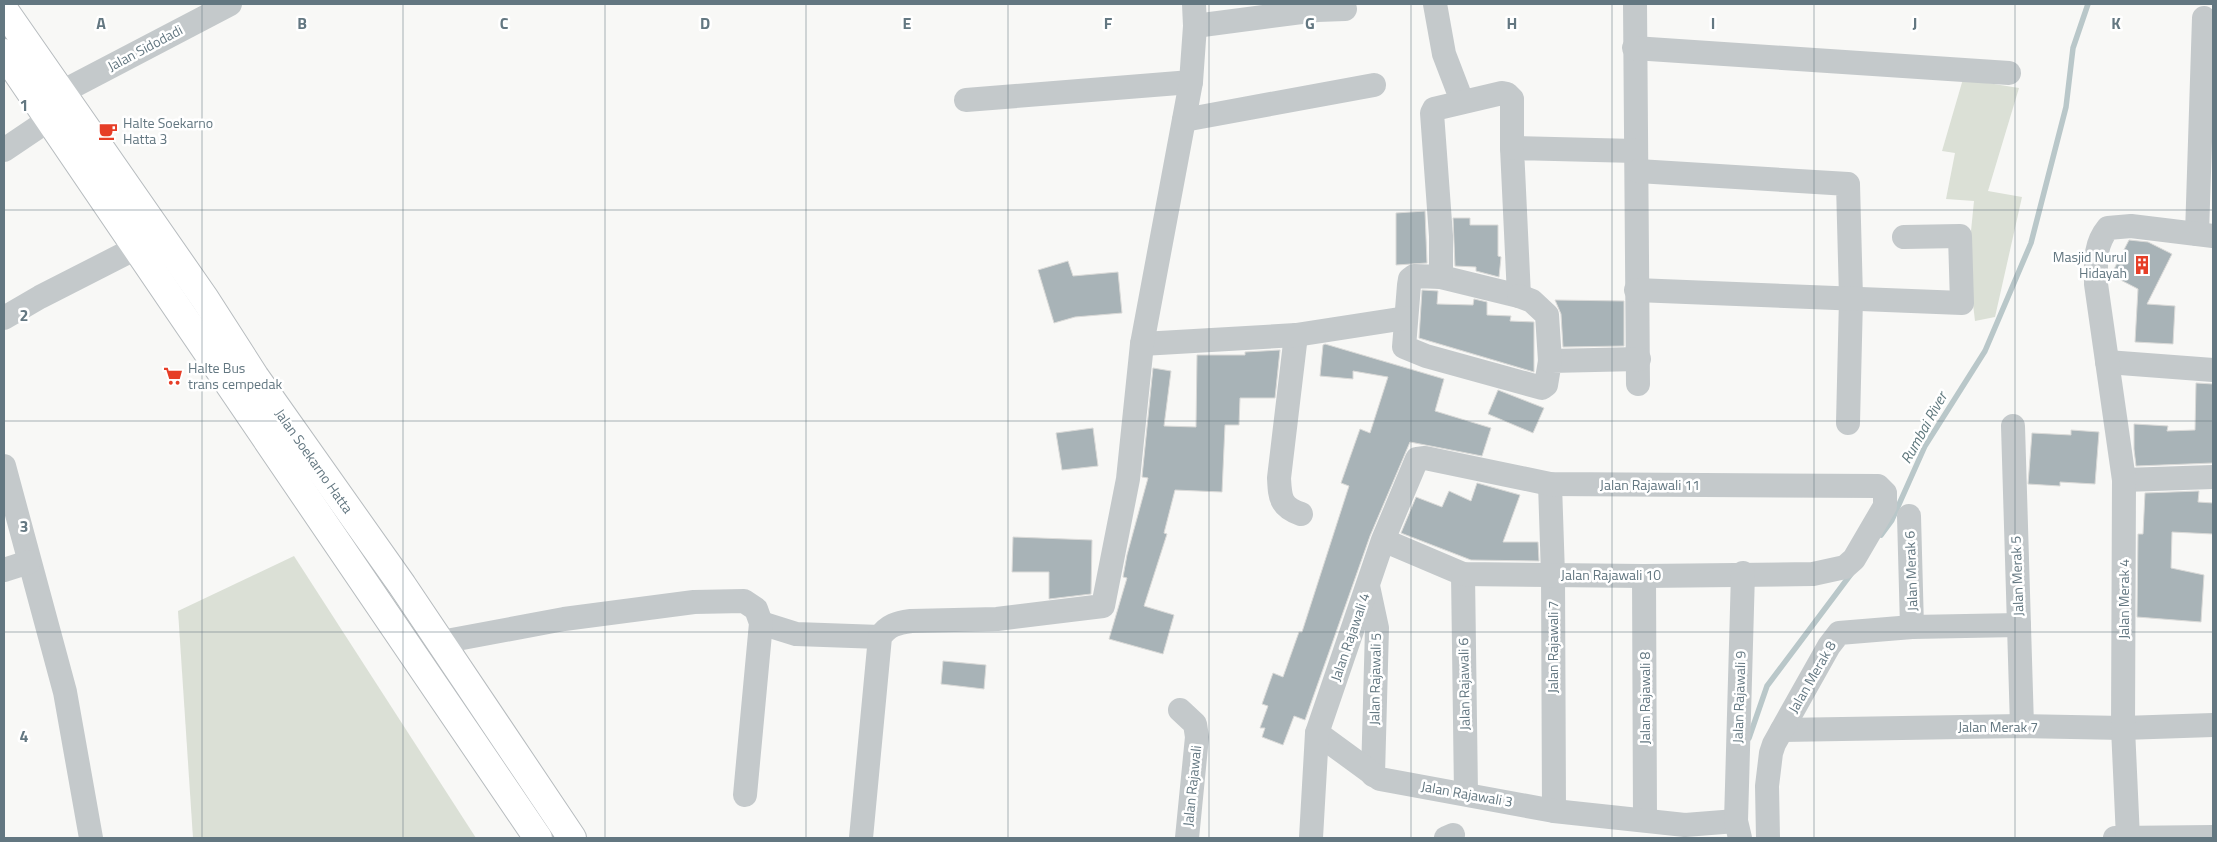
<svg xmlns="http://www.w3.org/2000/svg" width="2217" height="842" viewBox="0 0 2217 842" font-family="'Titillium Web',sans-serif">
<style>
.green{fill:#dbe0d6}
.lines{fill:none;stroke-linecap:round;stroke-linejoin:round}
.stream{stroke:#b9c7c9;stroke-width:5.5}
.building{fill:#a8b3b7;stroke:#dadad8}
.major-casing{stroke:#b7bcbf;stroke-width:30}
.minor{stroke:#c4c9cb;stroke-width:24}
.major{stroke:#fff;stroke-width:28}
.grid{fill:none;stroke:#637781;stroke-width:1;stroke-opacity:0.55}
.labels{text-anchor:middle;stroke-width:5;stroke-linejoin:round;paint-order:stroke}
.street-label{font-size:14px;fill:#637781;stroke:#fff}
.poi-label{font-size:14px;fill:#637781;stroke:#fff;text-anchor:start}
.water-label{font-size:15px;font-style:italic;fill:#5e777c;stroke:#fff}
.grid-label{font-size:16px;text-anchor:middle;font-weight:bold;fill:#637781;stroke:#fff;stroke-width:5;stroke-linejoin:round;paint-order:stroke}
</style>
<rect width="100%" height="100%" fill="#f8f8f6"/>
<g class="green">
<path d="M 1963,79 L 2019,88 L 1988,191 L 2022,197 L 1995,317 L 1975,321 L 1968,261 L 1974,201 L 1946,199 L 1955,153 L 1942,151 Z"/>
<path d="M 294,556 L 476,838 L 193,838 L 178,611 Z"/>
</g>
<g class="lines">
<g class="stream">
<path d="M 1881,535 L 1892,520 L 1925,446 L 1985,351 L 2031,243 L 2066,107 L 2073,48 L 2088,4"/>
<path d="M 1749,738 L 1767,686 L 1851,574"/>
</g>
</g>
<g class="building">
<path d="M 1425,211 L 1427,263 L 1396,265 L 1396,213 Z"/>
<path d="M 1453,218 L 1470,218 L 1470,225 L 1498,225 L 1498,256 L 1501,257 L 1499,277 L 1476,271 L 1476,267 L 1455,266 Z"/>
<path d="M 2129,240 L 2148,242 L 2172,254 L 2147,304 L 2175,306 L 2173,344 L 2135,342 L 2138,289 L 2111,275 Z"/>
<path d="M 1068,261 L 1073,276 L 1118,272 L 1122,313 L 1075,317 L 1054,323 L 1038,270 Z"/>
<path d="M 1422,290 L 1438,291 L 1437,304 L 1473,305 L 1474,299 L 1487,302 L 1487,315 L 1511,316 L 1510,321 L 1534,322 L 1534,372 L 1419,338 Z"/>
<path d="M 1555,300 L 1624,301 L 1624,346 L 1563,347 L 1561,314 Z"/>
<path d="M 1325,344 L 1444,379 L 1435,411 L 1491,428 L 1482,456 L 1410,442 L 1370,536 L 1305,720 L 1294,716 L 1283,745 L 1262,737 L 1265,728 L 1260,728 L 1268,706 L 1262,704 L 1273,673 L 1283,677 L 1299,632 L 1302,632 L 1349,486 L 1341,483 L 1360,429 L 1370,433 L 1388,377 L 1353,371 L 1353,379 L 1320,376 L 1323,345 Z"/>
<path d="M 1280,350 L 1275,398 L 1240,398 L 1239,425 L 1225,425 L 1222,492 L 1175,490 L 1164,533 L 1167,534 L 1144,606 L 1174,615 L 1163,654 L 1109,639 L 1127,578 L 1123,577 L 1127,555 L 1148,478 L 1142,477 L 1153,368 L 1171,371 L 1164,426 L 1196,427 L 1197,355 L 1245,355 L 1245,352 Z"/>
<path d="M 2196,383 L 2213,384 L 2213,463 L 2136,466 L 2134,449 L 2134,424 L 2168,426 L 2167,431 L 2195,430 Z"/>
<path d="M 1498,390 L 1544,408 L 1533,433 L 1488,414 Z"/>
<path d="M 1093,428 L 1098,466 L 1062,470 L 1056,433 Z"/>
<path d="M 2071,430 L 2099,432 L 2095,484 L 2060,482 L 2060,486 L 2028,484 L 2032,433 L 2071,435 Z"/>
<path d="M 1477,483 L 1520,495 L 1503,542 L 1538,542 L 1539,561 L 1471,560 L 1401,533 L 1416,497 L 1442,507 L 1449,491 L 1471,501 Z"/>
<path d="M 2199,491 L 2198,502 L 2213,503 L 2213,534 L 2172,532 L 2171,568 L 2204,575 L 2201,622 L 2137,617 L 2138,534 L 2143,534 L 2145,493 Z"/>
<path d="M 1013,537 L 1092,540 L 1091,594 L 1049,599 L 1049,572 L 1012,572 Z"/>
<path d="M 943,661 L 986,665 L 984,689 L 941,684 Z"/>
</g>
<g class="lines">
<g class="major-casing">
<g id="major">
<path d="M 4,10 L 205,299 L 255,377 L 402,585 L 572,838"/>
<path d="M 4,53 L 538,838"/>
</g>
</g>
<g class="minor">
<path d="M 1435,4 L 1444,54 L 1462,101"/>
<path d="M 1635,4 L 1638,384"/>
<path d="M 1195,26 L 1317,10 L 1345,9"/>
<path d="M 1634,48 L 2009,73"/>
<path d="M 60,93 L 230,4"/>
<path d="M 966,100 L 1191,82"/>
<path d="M 1184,120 L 1374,85"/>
<path d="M 4,150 L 50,119"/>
<path d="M 1636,151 L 1512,148 L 1519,296 L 1441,277 L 1414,276 L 1410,279 L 1409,285 L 1404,347 L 1426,356 L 1542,388 L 1546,385 L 1550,361 L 1639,359"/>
<path d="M 1638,171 L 1848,184 L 1851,298 L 1848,423"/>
<path d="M 2197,234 L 2204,18"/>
<path d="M 1441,277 L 1441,236 L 1432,113 L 1434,109 L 1502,93 L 1507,94 L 1512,99 L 1512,148"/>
<path d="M 1636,290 L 1962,303 L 1960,236 L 1904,237"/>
<path d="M 1519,296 L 1532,301 L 1547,315 L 1550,361"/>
<path d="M 4,318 L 40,297 L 136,248"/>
<path d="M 1296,335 L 1279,478 C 1280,497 1280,507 1301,514"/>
<path d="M 1142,344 L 1296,335 L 1406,318"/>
<path d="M 2107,362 L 2213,370"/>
<path d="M 2013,426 L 2022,726"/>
<path d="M 4,466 L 65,692 L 91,838"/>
<path d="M 2124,480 L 2213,477"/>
<path d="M 1550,484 L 1553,575 L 1554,811"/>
<path d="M 1909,516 L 1912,627"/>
<path d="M 4,570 L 29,562"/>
<path d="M 1463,574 L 1466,794"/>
<path d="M 1644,576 L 1645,820"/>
<path d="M 1368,586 L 1377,628 L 1373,775"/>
<path d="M 761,623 L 796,634 L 880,637"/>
<path d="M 441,642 L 564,619 L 694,602 L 744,601 L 756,609 L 761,623 L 745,795"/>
<path d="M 1180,710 L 1195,724 L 1197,737 L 1187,838"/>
<path d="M 1782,730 L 2022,726 L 2123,728 L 2213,725"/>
<path d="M 1317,733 L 1380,779 L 1554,811 L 1685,825 L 1736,821"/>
<path d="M 861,838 L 880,637 C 888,625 897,623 911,621 L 997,619 L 1103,606 L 1128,479 L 1142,344 L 1191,82 L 1195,26 L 1194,4"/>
<path d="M 1311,838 L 1317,733 L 1383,540 L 1417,459 L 1425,458 L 1550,484 L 1878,486 L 1885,493 L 1885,506 L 1854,559 L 1845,567 L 1813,574 L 1644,576 L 1463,574 L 1383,540"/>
<path d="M 1446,838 L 1453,835"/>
<path d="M 1740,838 L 1736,821 L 1743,573"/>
<path d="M 1768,838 L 1767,786 L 1771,753 L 1774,744 L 1829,646 L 1839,633 L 1912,627 L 2019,625"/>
<path d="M 2115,838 L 2213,837"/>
<path d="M 2128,838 L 2123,728 L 2124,480 L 2096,284 C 2096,263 2094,245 2108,228 L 2131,226 L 2213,236"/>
</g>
<use href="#major" class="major"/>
</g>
<path class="grid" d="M 202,4 L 202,838M 403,4 L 403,838M 605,4 L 605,838M 806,4 L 806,838M 1008,4 L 1008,838M 1209,4 L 1209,838M 1411,4 L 1411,838M 1612,4 L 1612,838M 1814,4 L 1814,838M 2015,4 L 2015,838M 4,210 L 2213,210M 4,421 L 2213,421M 4,632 L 2213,632"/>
<defs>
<g id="cafe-bare" transform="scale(1.5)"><path d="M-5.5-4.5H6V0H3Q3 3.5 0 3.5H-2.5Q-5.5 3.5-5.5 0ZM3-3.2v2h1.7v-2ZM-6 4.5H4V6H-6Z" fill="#e63e27" stroke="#fff" stroke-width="2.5" paint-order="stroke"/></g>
<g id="building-bare" transform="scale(1.5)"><path d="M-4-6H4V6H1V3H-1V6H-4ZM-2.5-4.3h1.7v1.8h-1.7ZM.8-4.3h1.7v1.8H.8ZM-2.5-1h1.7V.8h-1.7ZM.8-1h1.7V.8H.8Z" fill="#e63e27" stroke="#fff" stroke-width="2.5" paint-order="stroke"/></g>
<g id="supermarket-bare" transform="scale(1.5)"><path d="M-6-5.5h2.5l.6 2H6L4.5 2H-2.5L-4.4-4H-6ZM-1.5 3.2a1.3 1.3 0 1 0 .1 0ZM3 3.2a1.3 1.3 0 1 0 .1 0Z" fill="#e63e27" stroke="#fff" stroke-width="2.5" paint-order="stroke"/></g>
</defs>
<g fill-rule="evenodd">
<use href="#cafe-bare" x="108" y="131"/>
<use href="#building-bare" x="2142" y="265"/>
<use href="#supermarket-bare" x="173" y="376"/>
</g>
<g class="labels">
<g class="street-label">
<text transform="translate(145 48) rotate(-28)" y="5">Jalan Sidodadi</text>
<text transform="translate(314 461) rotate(55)" y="5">Jalan Soekarno Hatta</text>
<text x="1650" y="490">Jalan Rajawali 11</text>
<text transform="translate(1911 571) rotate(-92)" y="5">Jalan Merak 6</text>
<text x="1611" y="580">Jalan Rajawali 10</text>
<text transform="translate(2017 576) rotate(-92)" y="5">Jalan Merak 5</text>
<text transform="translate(2124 599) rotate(-90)" y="5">Jalan Merak 4</text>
<text transform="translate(1350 637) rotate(-71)" y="5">Jalan Rajawali 4</text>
<text transform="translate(1553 647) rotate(-90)" y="5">Jalan Rajawali 7</text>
<text transform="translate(1812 677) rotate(-60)" y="5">Jalan Merak 8</text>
<text transform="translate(1375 679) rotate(-89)" y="5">Jalan Rajawali 5</text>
<text transform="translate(1464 684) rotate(-91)" y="5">Jalan Rajawali 6</text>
<text transform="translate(1739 697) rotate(-88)" y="5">Jalan Rajawali 9</text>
<text transform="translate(1645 698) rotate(-90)" y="5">Jalan Rajawali 8</text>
<text x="1998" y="732">Jalan Merak 7</text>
<text transform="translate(1192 786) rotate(-84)" y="5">Jalan Rajawali</text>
<text transform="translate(1467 794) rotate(10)" y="5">Jalan Rajawali 3</text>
</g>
<g class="poi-label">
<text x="123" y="128">Halte Soekarno<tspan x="123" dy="16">Hatta 3</tspan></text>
<text x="2127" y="262" text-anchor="end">Masjid Nurul<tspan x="2127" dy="16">Hidayah</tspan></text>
<text x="188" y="373">Halte Bus<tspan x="188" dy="16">trans cempedak</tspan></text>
</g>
<g class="water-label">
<text transform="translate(1924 428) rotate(-61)" y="5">Rumbai River</text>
</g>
</g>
<g class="grid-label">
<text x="101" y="29">A</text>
<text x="302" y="29">B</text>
<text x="504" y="29">C</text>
<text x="705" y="29">D</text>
<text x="907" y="29">E</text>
<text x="1108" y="29">F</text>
<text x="1310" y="29">G</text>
<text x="1512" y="29">H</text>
<text x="1713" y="29">I</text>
<text x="1915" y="29">J</text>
<text x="2116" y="29">K</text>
<text x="24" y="111">1</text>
<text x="24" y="321">2</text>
<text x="24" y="532">3</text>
<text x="24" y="742">4</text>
</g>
<rect width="2217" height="842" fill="none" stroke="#637781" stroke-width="10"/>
</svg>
